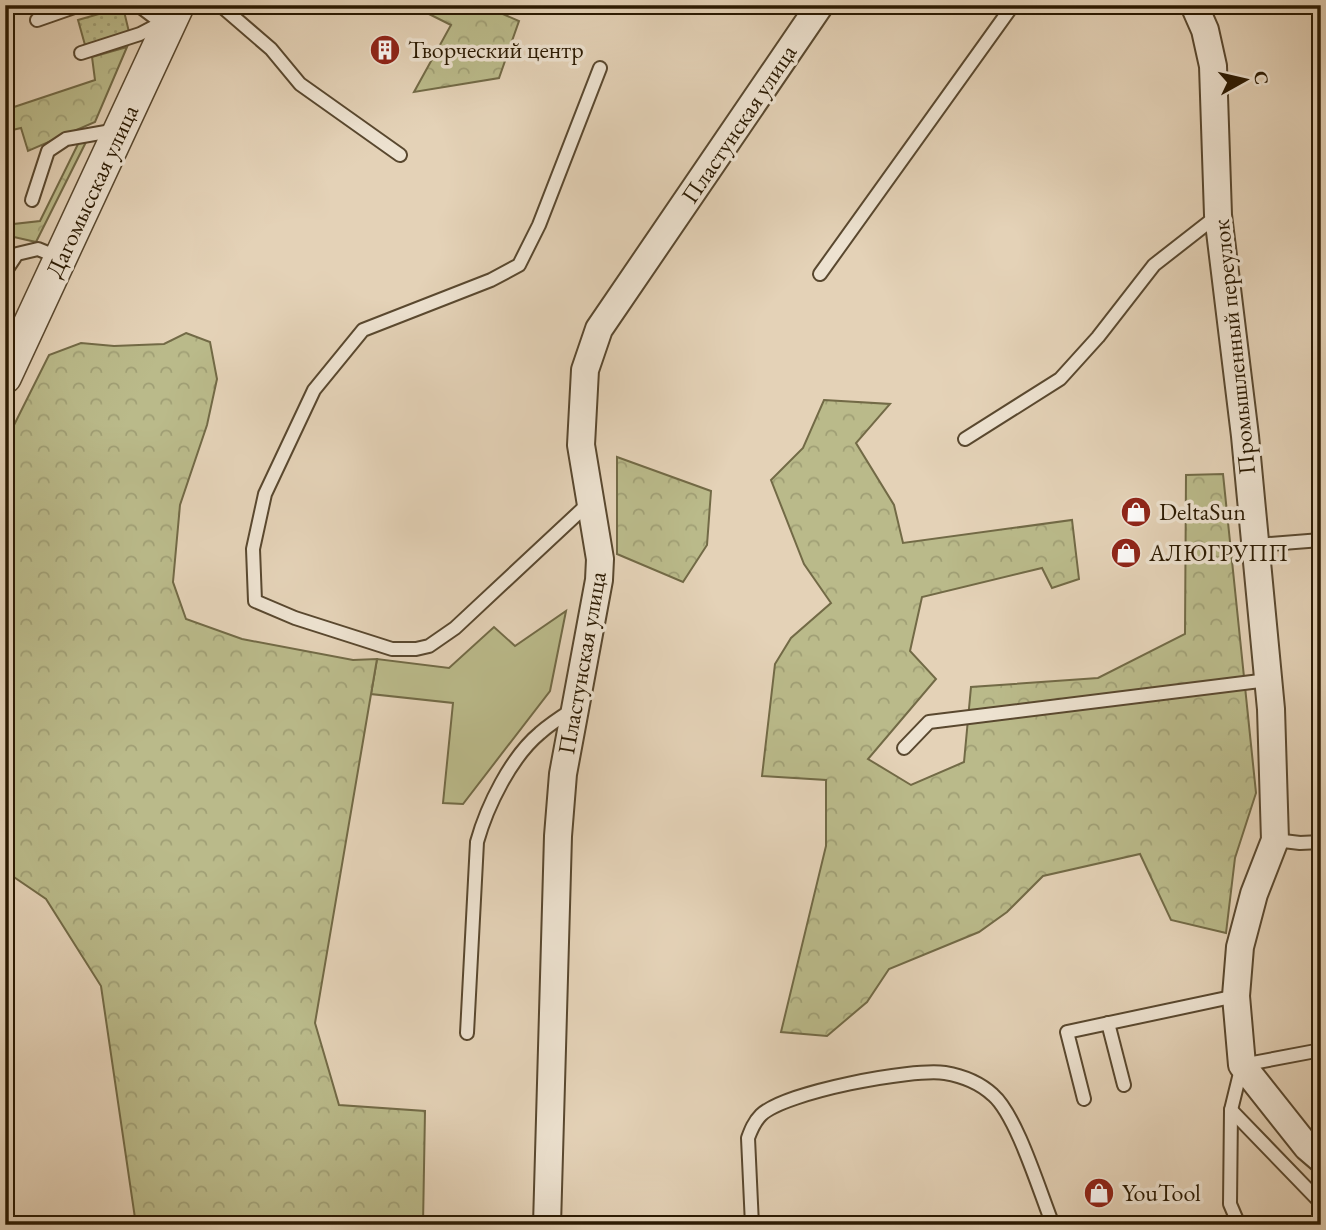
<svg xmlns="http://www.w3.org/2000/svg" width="1326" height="1230" viewBox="0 0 1326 1230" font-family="'EB Garamond',serif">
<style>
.grass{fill:#baba8a;stroke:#726a46;stroke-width:2}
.forest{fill:url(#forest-crowns);stroke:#726a46;stroke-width:2}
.park{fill:url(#park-dots);stroke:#726a46;stroke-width:2}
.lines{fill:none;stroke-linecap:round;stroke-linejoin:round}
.service-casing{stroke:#59482f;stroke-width:16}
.minor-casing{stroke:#59482f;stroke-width:30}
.tertiary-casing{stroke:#59482f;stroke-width:35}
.service{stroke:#ede2d0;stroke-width:12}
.minor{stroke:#ede2d0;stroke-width:26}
.tertiary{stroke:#ede2d0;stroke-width:32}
.labels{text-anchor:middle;stroke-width:7;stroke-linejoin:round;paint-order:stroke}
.poi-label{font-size:24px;fill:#2b1a02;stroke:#ede2d0;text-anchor:start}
.street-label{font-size:24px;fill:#2b1a02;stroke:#ede2d0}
</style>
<defs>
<pattern id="forest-crowns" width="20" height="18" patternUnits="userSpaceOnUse" patternTransform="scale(1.75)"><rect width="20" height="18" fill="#baba8a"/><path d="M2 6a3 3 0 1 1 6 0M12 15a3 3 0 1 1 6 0" fill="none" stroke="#a09f75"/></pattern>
<pattern id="park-dots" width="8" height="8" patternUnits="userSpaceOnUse" patternTransform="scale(1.75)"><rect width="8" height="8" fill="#baba8a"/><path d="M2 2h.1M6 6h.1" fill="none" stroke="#a09f75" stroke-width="1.8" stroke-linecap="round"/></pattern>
</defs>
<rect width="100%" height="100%" fill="#e4d2b7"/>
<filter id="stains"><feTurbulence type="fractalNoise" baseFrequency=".00286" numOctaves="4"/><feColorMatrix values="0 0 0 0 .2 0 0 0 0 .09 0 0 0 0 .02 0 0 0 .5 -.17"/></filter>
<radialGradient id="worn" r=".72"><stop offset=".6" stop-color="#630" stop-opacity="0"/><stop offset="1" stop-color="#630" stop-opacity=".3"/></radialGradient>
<path class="grass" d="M 566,611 L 550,691 L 463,804 L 443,803 L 453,703 L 371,694 L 377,659 L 449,668 L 494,627 L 515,646 Z"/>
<g class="forest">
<path d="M 411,5 L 482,5 L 519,21 L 499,78 L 414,92 L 451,25 Z"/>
<path d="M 127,47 L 95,122 L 28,151 L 21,128 L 8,131 L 5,110 L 95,80 L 92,57 Z"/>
<path d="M 80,140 L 86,142 L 36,242 L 5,235 L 5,225 L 40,221 Z"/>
<path d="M 186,333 L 210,342 L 217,379 L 207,425 L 180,505 L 173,582 L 186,619 L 242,639 L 353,660 L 377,659 L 315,1023 L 339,1105 L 425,1111 L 423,1225 L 136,1225 L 101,986 L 46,899 L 5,871 L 5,443 L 49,355 L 81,343 L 114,346 L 164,344 Z"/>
<path d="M 824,400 L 890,404 L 856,443 L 894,505 L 903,543 L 1072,520 L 1079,579 L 1052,588 L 1042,568 L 922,597 L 910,651 L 936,679 L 868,759 L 911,785 L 964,762 L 971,687 L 1098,678 L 1185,634 L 1186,475 L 1223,474 L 1256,793 L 1235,858 L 1226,933 L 1171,920 L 1140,854 L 1043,876 L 1007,912 L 979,932 L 889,969 L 867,1002 L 827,1036 L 781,1032 L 826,846 L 826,780 L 762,776 L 775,664 L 791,638 L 831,603 L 804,564 L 771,480 L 803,448 Z"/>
<path d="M 617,457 L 711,491 L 707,545 L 683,582 L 617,554 Z"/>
</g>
<path class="park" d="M 123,7 L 129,32 L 85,45 L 78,20 Z"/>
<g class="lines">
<g class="service-casing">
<g id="service">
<path d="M 138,5 L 166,26"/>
<path d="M 220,5 L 271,49 L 300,84 L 400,155"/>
<path d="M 37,20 L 80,5"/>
<path d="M 81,53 L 140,34 L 163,22"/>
<path d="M 32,200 L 48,151 L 66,139 L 117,130"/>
<path d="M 5,272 L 17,254 L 38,249 L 60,258"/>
<path d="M 820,274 L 1013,5"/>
<path d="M 965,439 L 1060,379 L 1098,337 L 1154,265 L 1218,215"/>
<path d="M 590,502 L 455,628 L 429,646 L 416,649 L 392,649 L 295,618 L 255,601 L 253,549 L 265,494 L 314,390 L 363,330 L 491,280 L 519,265 L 539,225 L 600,68"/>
<path d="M 1256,545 L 1321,540"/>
<path d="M 904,748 L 929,722 L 1268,680"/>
<path d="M 1275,840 L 1300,843 L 1321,842"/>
<path d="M 1108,1023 L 1124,1085"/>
<path d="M 467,1033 L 477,842 C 487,806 511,757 540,733 C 550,724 561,717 572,710"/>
<path d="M 1084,1099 L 1067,1032 L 1236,996"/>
<path d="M 1231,1110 L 1321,1203"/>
<path d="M 752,1225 L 748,1138 C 751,1130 754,1122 761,1115 C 785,1092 912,1068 945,1073 C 963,1076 980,1083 993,1095 C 1017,1116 1040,1193 1053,1225"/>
<path d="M 1239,1225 L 1230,1204 L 1231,1110 L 1242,1065 L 1321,1050"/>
</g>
</g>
<g class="minor-casing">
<g id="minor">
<path d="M 1194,5 L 1205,30 L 1213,66 L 1218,215 L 1245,436 L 1271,709 L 1275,840 L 1254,894 L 1240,947 L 1236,996 L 1242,1065 L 1307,1147 L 1321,1159"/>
<path d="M 547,1225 L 558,836 L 563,774 L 599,580 L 600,559 L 581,445 L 585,370 L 599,329 L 820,5"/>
</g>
</g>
<g class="tertiary-casing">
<path id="tertiary" d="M 5,377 L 178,5"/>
</g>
<use href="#service" class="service"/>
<use href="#minor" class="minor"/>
<use href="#tertiary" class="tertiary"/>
</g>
<defs>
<g id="building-disc" transform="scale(1.575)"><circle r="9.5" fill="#8f2418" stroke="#ede2d0"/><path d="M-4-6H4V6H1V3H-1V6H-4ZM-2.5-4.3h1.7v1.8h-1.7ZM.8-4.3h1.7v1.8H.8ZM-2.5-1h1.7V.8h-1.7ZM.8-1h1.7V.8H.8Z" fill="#fff"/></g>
<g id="shop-disc" transform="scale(1.575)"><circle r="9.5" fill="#8f2418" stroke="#ede2d0"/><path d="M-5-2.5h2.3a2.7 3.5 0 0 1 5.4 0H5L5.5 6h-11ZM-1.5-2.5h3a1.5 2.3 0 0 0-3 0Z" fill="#fff"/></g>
</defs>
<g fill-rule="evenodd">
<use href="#building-disc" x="385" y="50"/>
<use href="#shop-disc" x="1136" y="512"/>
<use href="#shop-disc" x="1126" y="553"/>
<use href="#shop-disc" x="1099" y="1193"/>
</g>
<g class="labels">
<g class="poi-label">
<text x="408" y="58">Творческий центр</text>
<text x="1159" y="520">DeltaSun</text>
<text x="1149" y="561">АЛЮГРУПП</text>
<text x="1122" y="1201">YouTool</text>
</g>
<g class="street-label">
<text transform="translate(739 124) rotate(-56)" y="8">Пластунская улица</text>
<text transform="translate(92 191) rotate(-65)" y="8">Дагомысская улица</text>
<text transform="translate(1234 347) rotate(-96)" y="8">Промышленный переулок</text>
<text transform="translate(582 663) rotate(-80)" y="8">Пластунская улица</text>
</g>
</g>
<rect width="1326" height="1230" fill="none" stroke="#e4d2b7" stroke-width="28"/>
<rect x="7" y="7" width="1312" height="1216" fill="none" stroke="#2b1a02" stroke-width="3.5"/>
<rect x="14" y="14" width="1298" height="1202" fill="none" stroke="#2b1a02" stroke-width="2"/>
<g transform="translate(1245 80) rotate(82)" stroke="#ede2d0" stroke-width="5" paint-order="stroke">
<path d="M0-5L12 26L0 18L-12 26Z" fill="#2b1a02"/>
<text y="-10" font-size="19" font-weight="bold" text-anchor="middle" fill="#2b1a02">С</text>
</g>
<rect width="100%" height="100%" filter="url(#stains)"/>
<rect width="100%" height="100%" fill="url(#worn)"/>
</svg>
